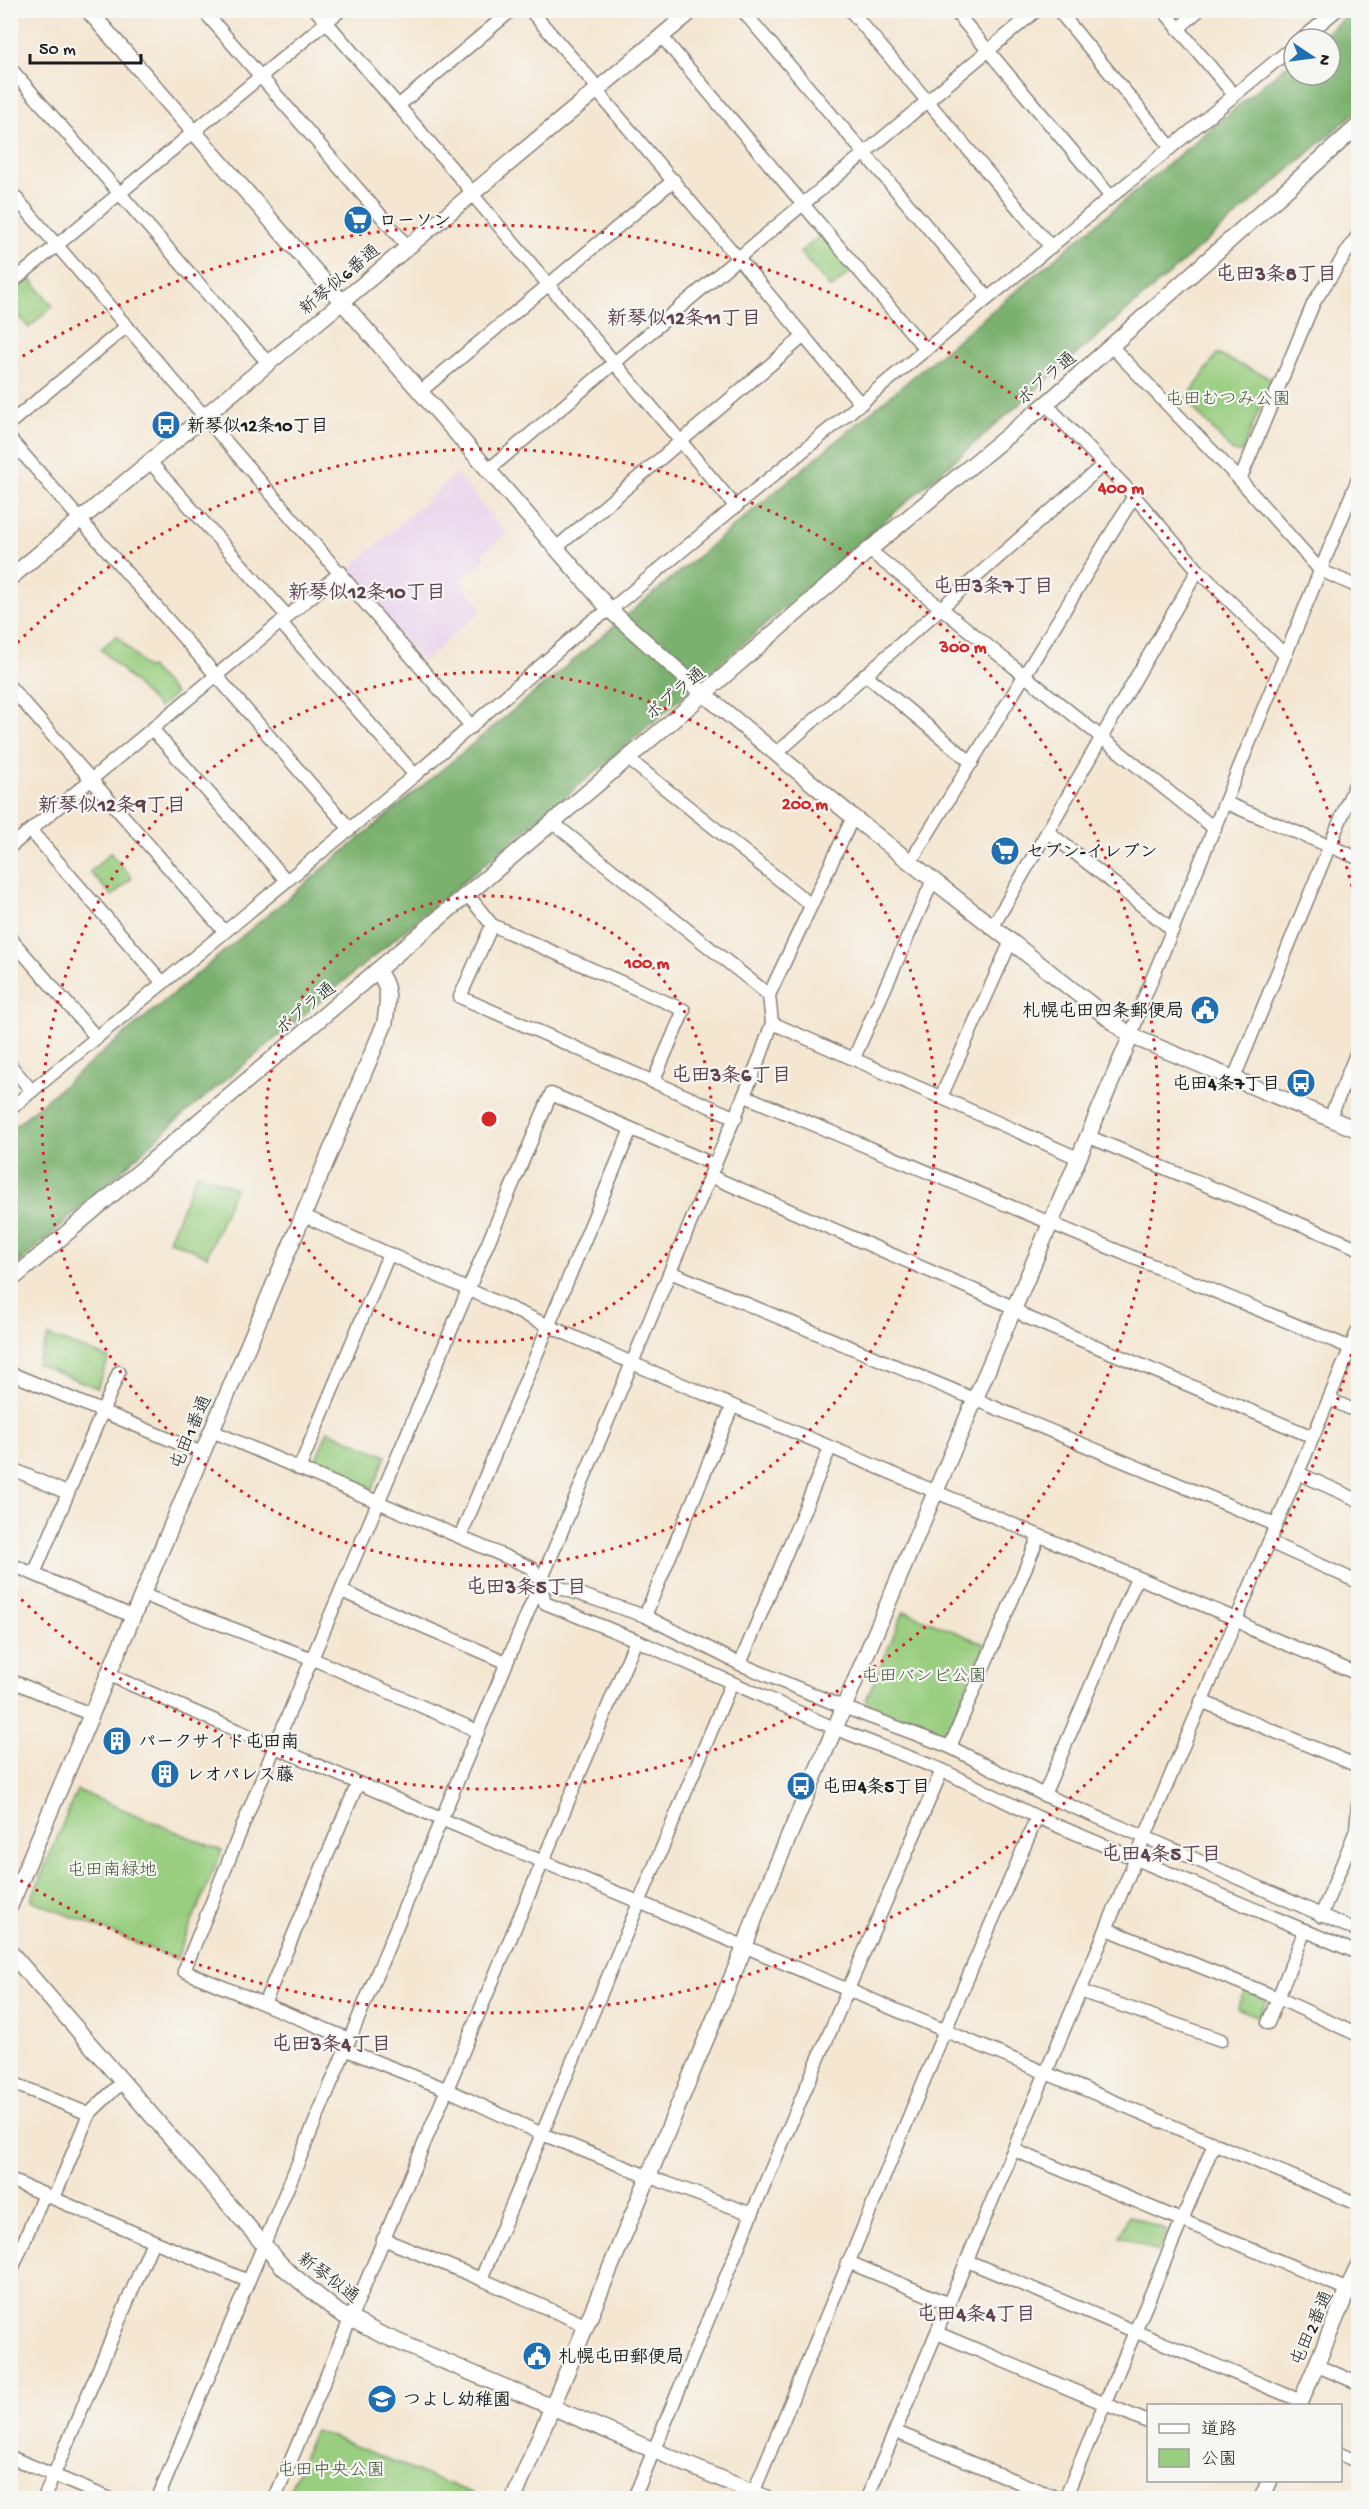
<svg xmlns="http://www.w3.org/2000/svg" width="1369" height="2509" viewBox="0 0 1369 2509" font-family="'Gochi Hand','Klee One',sans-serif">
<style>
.built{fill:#e9d2ed}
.green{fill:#99ce80;stroke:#5a754e;stroke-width:1.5}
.forest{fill:#7ab16e;stroke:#4b6645;stroke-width:1.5}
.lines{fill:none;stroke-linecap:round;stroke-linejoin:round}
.minor-casing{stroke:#888176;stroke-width:15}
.tertiary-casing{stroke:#888176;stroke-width:18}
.minor{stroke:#fff;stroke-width:12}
.tertiary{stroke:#fff;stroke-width:15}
.ring{fill:none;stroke:#d62828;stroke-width:3;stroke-dasharray:3 6}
.labels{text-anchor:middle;stroke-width:4.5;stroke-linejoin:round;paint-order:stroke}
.poi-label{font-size:18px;font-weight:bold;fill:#1c1c1c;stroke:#f6f6f2;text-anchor:start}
.street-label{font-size:18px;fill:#1c1c1c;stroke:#f6f6f2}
.park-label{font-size:18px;fill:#485a3f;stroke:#f6f6f2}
.neighbourhood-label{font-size:20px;font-weight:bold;fill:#5e424f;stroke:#f6f6f2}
.centre{fill:#d62828;stroke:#f6f6f2;stroke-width:3}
.ring-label{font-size:18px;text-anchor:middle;font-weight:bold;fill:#d62828;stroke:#f6f6f2;stroke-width:4.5;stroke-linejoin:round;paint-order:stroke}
</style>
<rect width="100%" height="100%" fill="#f6f6f2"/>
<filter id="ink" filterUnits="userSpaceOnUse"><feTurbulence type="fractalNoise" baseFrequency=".0167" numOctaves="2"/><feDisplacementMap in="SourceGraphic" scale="12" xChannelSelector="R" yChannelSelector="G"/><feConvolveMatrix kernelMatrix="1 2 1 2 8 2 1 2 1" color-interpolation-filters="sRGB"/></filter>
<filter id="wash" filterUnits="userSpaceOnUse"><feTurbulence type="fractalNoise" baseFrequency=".008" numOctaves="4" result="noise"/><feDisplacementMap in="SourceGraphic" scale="24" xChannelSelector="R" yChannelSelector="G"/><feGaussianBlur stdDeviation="1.35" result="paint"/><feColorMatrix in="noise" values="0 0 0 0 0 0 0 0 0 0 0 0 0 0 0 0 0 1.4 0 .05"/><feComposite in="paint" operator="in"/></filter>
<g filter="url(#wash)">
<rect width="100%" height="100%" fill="#f4e6d1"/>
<path class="built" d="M 456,474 L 506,533 L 483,553 L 486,558 L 463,578 L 462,585 L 482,609 L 423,662 L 345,573 Z"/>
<g class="green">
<path d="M 822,234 L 852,270 L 831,289 L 800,252 Z"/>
<path d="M 29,277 L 53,306 L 29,328 L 11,307 L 10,293 Z"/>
<path d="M 1217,354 L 1272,379 L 1242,452 L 1233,452 L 1186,400 Z"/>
<path d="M 117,635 L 146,668 L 150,667 L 175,694 L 159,708 L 101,649 Z"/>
<path d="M 110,853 L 132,878 L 112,896 L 90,872 Z"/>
<path d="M 197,1172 L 235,1188 L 207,1256 L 169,1240 Z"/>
<path d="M 48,1336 L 109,1358 L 97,1388 L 37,1364 Z"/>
<path d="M 328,1431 L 386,1456 L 373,1489 L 314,1463 Z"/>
<path d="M 904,1611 L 985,1644 L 947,1734 L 941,1737 L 869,1706 L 866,1700 Z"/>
<path d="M 77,1790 L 222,1851 L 176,1959 L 31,1900 Z"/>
<path d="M 1246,1989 L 1267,1998 L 1259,2017 L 1237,2008 Z"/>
<path d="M 1129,2215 L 1167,2231 L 1158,2252 L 1120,2236 Z"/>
<path d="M 315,2430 L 484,2498 L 286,2498 Z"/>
</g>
<path class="forest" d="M 1353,11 L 1358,11 L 1358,110 L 606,763 L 175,1122 L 11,1271 L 11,1129 L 1294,59 L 1294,75 L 1330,75 L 1330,39 L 1318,39 Z"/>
</g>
<g filter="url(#ink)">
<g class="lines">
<g class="minor-casing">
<g id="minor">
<path d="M 203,10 L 408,247"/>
<path d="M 316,10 L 473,193"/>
<path d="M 530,10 L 599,89"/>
<path d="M 742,10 L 988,298"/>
<path d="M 850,10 L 1051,247"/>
<path d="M 954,10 L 1111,197"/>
<path d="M 1058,10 L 1171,147"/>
<path d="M 1163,10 L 1234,95"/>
<path d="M 1178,29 L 1199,10"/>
<path d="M 662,37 L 926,350"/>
<path d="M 1302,39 L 1337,10"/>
<path d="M 10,68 L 268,363"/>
<path d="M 597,91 L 861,404"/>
<path d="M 398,106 L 512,10"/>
<path d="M 10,191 L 472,727"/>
<path d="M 472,194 L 736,507"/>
<path d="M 10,284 L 341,10"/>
<path d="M 1112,347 L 1240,480 L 1320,570 L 1358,587"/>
<path d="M 421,391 L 674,180"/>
<path d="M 1046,404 L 1134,496 L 1198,570 L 1285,655"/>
<path d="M 10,423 L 127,326"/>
<path d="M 10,439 L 350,829"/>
<path d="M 150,462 L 288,617"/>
<path d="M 487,471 L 738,258 L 1037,10"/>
<path d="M 1240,480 L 1314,302 L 1358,235"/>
<path d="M 556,548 L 804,336"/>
<path d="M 869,550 L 1215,829"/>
<path d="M 281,623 L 415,775"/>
<path d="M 865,674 L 972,763"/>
<path d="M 10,687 L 224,931"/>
<path d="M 153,730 L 286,880"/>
<path d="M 777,753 L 1104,464"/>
<path d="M 627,758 L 811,905"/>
<path d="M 1226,803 L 1358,858"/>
<path d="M 552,822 L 769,995"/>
<path d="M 31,831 L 163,983"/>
<path d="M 1047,831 L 1173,930"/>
<path d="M 10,847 L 341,572"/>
<path d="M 911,861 L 1134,496"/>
<path d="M 467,894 L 492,925 L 684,1010 L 653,1082"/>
<path d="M 492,925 L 460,997 L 736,1118"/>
<path d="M 993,926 L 1198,570"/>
<path d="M 10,938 L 97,1038"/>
<path d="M 772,1023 L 1078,1158"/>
<path d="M 1131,1036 L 1143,1001 L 1358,479"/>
<path d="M 854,1058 L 933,880"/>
<path d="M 10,1065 L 32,1091"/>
<path d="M 1234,1078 L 1358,777"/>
<path d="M 745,1096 L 1351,1348"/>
<path d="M 941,1097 L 1011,941"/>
<path d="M 10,1109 L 415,775 L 592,621 L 610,610 L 1294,46"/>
<path d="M 1330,1118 L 1358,1049"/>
<path d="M 1087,1136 L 1358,1248"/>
<path d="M 710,1176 L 1013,1307 L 1026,1317 L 1313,1437"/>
<path d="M 302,1215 L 641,1367 L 1236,1619 L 1253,1630 L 1358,1674"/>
<path d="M 670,1272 L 1276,1525"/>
<path d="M 10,1373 L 202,1453"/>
<path d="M 1329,1399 L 1358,1412"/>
<path d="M 212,1431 L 532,1568 L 540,1581"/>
<path d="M 10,1468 L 67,1493"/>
<path d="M 299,1469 L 389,1254"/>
<path d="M 1298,1473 L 1358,1500"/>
<path d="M 460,1537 L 631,1129"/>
<path d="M 1269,1542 L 1358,1582"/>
<path d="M 10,1564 L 132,1616"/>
<path d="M 34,1574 L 119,1372"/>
<path d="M 341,1591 L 506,1662"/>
<path d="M 141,1594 L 313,1659 L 478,1731"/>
<path d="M 645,1616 L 732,1407"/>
<path d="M 740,1664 L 830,1448"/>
<path d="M 107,1674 L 441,1819 L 1358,2204"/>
<path d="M 10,1680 L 92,1715"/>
<path d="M 1201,1701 L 1358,1766"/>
<path d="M 950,1747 L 1039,1536"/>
<path d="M 1044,1795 L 1137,1578"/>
<path d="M 1321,1916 L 1356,1830 L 1358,1805"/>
<path d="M 1107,1929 L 1278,1998 L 1358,2035"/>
<path d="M 1358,1931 L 1145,1837 L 1044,1795 L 950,1747 L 843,1707 L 740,1664 L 645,1616 L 540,1581 L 545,1603 L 636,1640 L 834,1728 L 942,1770 L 1037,1817 L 1358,1953"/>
<path d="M 1080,1991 L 1221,2040"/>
<path d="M 264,2004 L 358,1783"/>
<path d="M 1268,2023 L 1305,1930"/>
<path d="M 349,2039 L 184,1971 L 275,1746 L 551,1094 L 715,1165"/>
<path d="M 344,2049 L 446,2089 L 542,2134 L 647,2176 L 752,2214"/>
<path d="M 10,2082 L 89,2114"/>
<path d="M 1014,2150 L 1358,2294"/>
<path d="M 10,2180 L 248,2281"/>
<path d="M 54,2198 L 89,2114 L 123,2081"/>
<path d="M 383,2239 L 481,2279 L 585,2325"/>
<path d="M 967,2261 L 1301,2401"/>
<path d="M 848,2262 L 949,2304"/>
<path d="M 10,2274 L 44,2194"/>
<path d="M 481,2279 L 731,1684"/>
<path d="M 937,2333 L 1148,2422"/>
<path d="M 1315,2365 L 1358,2383"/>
<path d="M 896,2432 L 1057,2498"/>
<path d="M 1340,2454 L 1358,2462"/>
<path d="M 10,2457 L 108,2498"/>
<path d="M 44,2498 L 153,2241"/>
<path d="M 158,2498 L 710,1176 L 761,1055 L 772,1023 L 769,995 L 853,817"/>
<path d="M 275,2498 L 636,1640"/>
<path d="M 634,2498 L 752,2214 L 942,1770"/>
<path d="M 751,2498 L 940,2042 L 1037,1817"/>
<path d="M 867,2498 L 1358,1330"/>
<path d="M 1065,2498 L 1214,2144"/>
</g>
</g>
<g class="tertiary-casing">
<g id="tertiary">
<path d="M 88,10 L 610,610 L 704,694 L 853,817 L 1131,1036 L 1358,1130"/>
<path d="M 10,578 L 693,10"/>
<path d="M 10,1281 L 685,710 L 869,550 L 1046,404 L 1358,126"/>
<path d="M 10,1906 L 385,1023 C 387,1003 392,989 378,972"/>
<path d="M 10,1952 L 284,2268 L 339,2313 L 380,2334 L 766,2498"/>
<path d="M 1299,2406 L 1358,2266"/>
<path d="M 514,2498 L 745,1946 L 758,1909 C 881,1617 1006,1327 1131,1036"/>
<path d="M 1262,2498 L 1270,2480"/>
</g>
</g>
<use href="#minor" class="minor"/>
<use href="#tertiary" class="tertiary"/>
</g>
</g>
<g class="ring">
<circle cx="489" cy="1119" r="223"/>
<circle cx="489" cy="1119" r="447"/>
<path d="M11 649A670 670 0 1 1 11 1589"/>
<path d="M1358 1328A894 894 0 0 1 15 1877M15 361A894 894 0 0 1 1358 910"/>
</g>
<defs>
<g id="supermarket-disc" transform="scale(1.5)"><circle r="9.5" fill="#1f6fb2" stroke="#f6f6f2"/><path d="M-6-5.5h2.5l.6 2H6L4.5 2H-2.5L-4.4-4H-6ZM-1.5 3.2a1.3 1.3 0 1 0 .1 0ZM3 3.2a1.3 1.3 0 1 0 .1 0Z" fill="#fff"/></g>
<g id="bus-disc" transform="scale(1.5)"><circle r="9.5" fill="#1f6fb2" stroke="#f6f6f2"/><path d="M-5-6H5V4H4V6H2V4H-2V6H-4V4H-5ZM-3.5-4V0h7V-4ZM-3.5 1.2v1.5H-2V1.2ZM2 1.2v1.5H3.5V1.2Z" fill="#fff"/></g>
<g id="civic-disc" transform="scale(1.5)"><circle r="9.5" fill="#1f6fb2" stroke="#f6f6f2"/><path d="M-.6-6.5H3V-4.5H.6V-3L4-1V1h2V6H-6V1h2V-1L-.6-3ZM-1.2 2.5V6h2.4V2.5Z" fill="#fff"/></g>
<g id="building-disc" transform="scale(1.5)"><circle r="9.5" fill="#1f6fb2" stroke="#f6f6f2"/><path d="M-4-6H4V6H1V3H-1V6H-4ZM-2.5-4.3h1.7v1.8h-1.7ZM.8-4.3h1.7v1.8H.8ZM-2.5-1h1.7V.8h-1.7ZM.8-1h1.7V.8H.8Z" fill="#fff"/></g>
<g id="school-disc" transform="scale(1.5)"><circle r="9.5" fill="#1f6fb2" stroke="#f6f6f2"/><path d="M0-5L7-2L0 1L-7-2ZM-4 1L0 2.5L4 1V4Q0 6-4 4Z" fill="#fff"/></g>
</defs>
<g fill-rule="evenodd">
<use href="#supermarket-disc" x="358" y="220"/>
<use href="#bus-disc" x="166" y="425"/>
<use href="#supermarket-disc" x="1005" y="851"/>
<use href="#civic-disc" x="1205" y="1010"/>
<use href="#bus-disc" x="1301" y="1083"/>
<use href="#building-disc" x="117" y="1741"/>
<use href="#building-disc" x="165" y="1774"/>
<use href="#bus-disc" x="801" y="1786"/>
<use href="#civic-disc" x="537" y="2356"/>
<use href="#school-disc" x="382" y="2399"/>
</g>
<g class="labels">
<g class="poi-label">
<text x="379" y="226">ローソン</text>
<text x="187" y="431">新琴似12条10丁目</text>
<text x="1026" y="857">セブン-イレブン</text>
<text x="1184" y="1016" text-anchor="end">札幌屯田四条郵便局</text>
<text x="1280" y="1089" text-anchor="end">屯田4条7丁目</text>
<text x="138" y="1747">パークサイド屯田南</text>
<text x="186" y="1780">レオパレス藤</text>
<text x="822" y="1792">屯田4条5丁目</text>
<text x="558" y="2362">札幌屯田郵便局</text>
<text x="403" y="2405">つよし幼稚園</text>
</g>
<g class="street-label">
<text transform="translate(339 279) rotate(-40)" y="6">新琴似6番通</text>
<text transform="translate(1046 378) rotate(-41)" y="6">ポプラ通</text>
<text transform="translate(675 693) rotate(-40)" y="6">ポプラ通</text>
<text transform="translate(305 1008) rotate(-40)" y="6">ポプラ通</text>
<text transform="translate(190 1432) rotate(-67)" y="6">屯田1番通</text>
<text transform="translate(329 2277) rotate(37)" y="6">新琴似通</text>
<text transform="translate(1311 2328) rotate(-66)" y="6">屯田2番通</text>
</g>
<g class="park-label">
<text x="1228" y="404">屯田むつみ公園</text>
<text x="924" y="1681">屯田バンビ公園</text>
<text x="112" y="1875">屯田南緑地</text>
<text x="331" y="2475">屯田中央公園</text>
</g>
<g class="neighbourhood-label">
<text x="1276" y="280">屯田3条8丁目</text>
<text x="684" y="324">新琴似12条11丁目</text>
<text x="993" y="592">屯田3条7丁目</text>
<text x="367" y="598">新琴似12条10丁目</text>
<text x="112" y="811">新琴似12条9丁目</text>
<text x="731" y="1081">屯田3条6丁目</text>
<text x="526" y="1593">屯田3条5丁目</text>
<text x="1161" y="1860">屯田4条5丁目</text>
<text x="331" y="2050">屯田3条4丁目</text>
<text x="976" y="2320">屯田4条4丁目</text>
</g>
</g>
<circle cx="489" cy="1119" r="9" class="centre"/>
<g class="ring-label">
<text x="1121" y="493">400 m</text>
<text x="963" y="652">300 m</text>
<text x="805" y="809">200 m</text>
<text x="647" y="968">100 m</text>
</g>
<rect width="1369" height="2509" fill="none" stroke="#f6f6f2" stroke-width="36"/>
<rect x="1147" y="2404" width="195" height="78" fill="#f6f6f2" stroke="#9f9f9c" stroke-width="1.5"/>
<rect x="1159" y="2424" width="30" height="9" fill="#ffffff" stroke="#9f9f9c" stroke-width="1.5"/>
<text x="1201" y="2434" font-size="18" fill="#1c1c1c">道路</text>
<rect x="1159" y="2449" width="30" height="18" fill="#99ce80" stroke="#9f9f9c" stroke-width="1.5"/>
<text x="1201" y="2464" font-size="18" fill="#1c1c1c">公園</text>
<g transform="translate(1312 57) rotate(103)"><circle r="28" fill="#f6f6f2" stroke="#9f9f9c" stroke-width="1.5"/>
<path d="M0-4.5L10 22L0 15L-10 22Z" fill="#1f6fb2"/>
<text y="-9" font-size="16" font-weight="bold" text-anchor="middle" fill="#1c1c1c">N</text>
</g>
<path d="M30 54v9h111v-9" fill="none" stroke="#1c1c1c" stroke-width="3"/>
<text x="39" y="54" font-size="18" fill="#1c1c1c" stroke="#f6f6f2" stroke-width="4.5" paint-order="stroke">50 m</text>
</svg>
